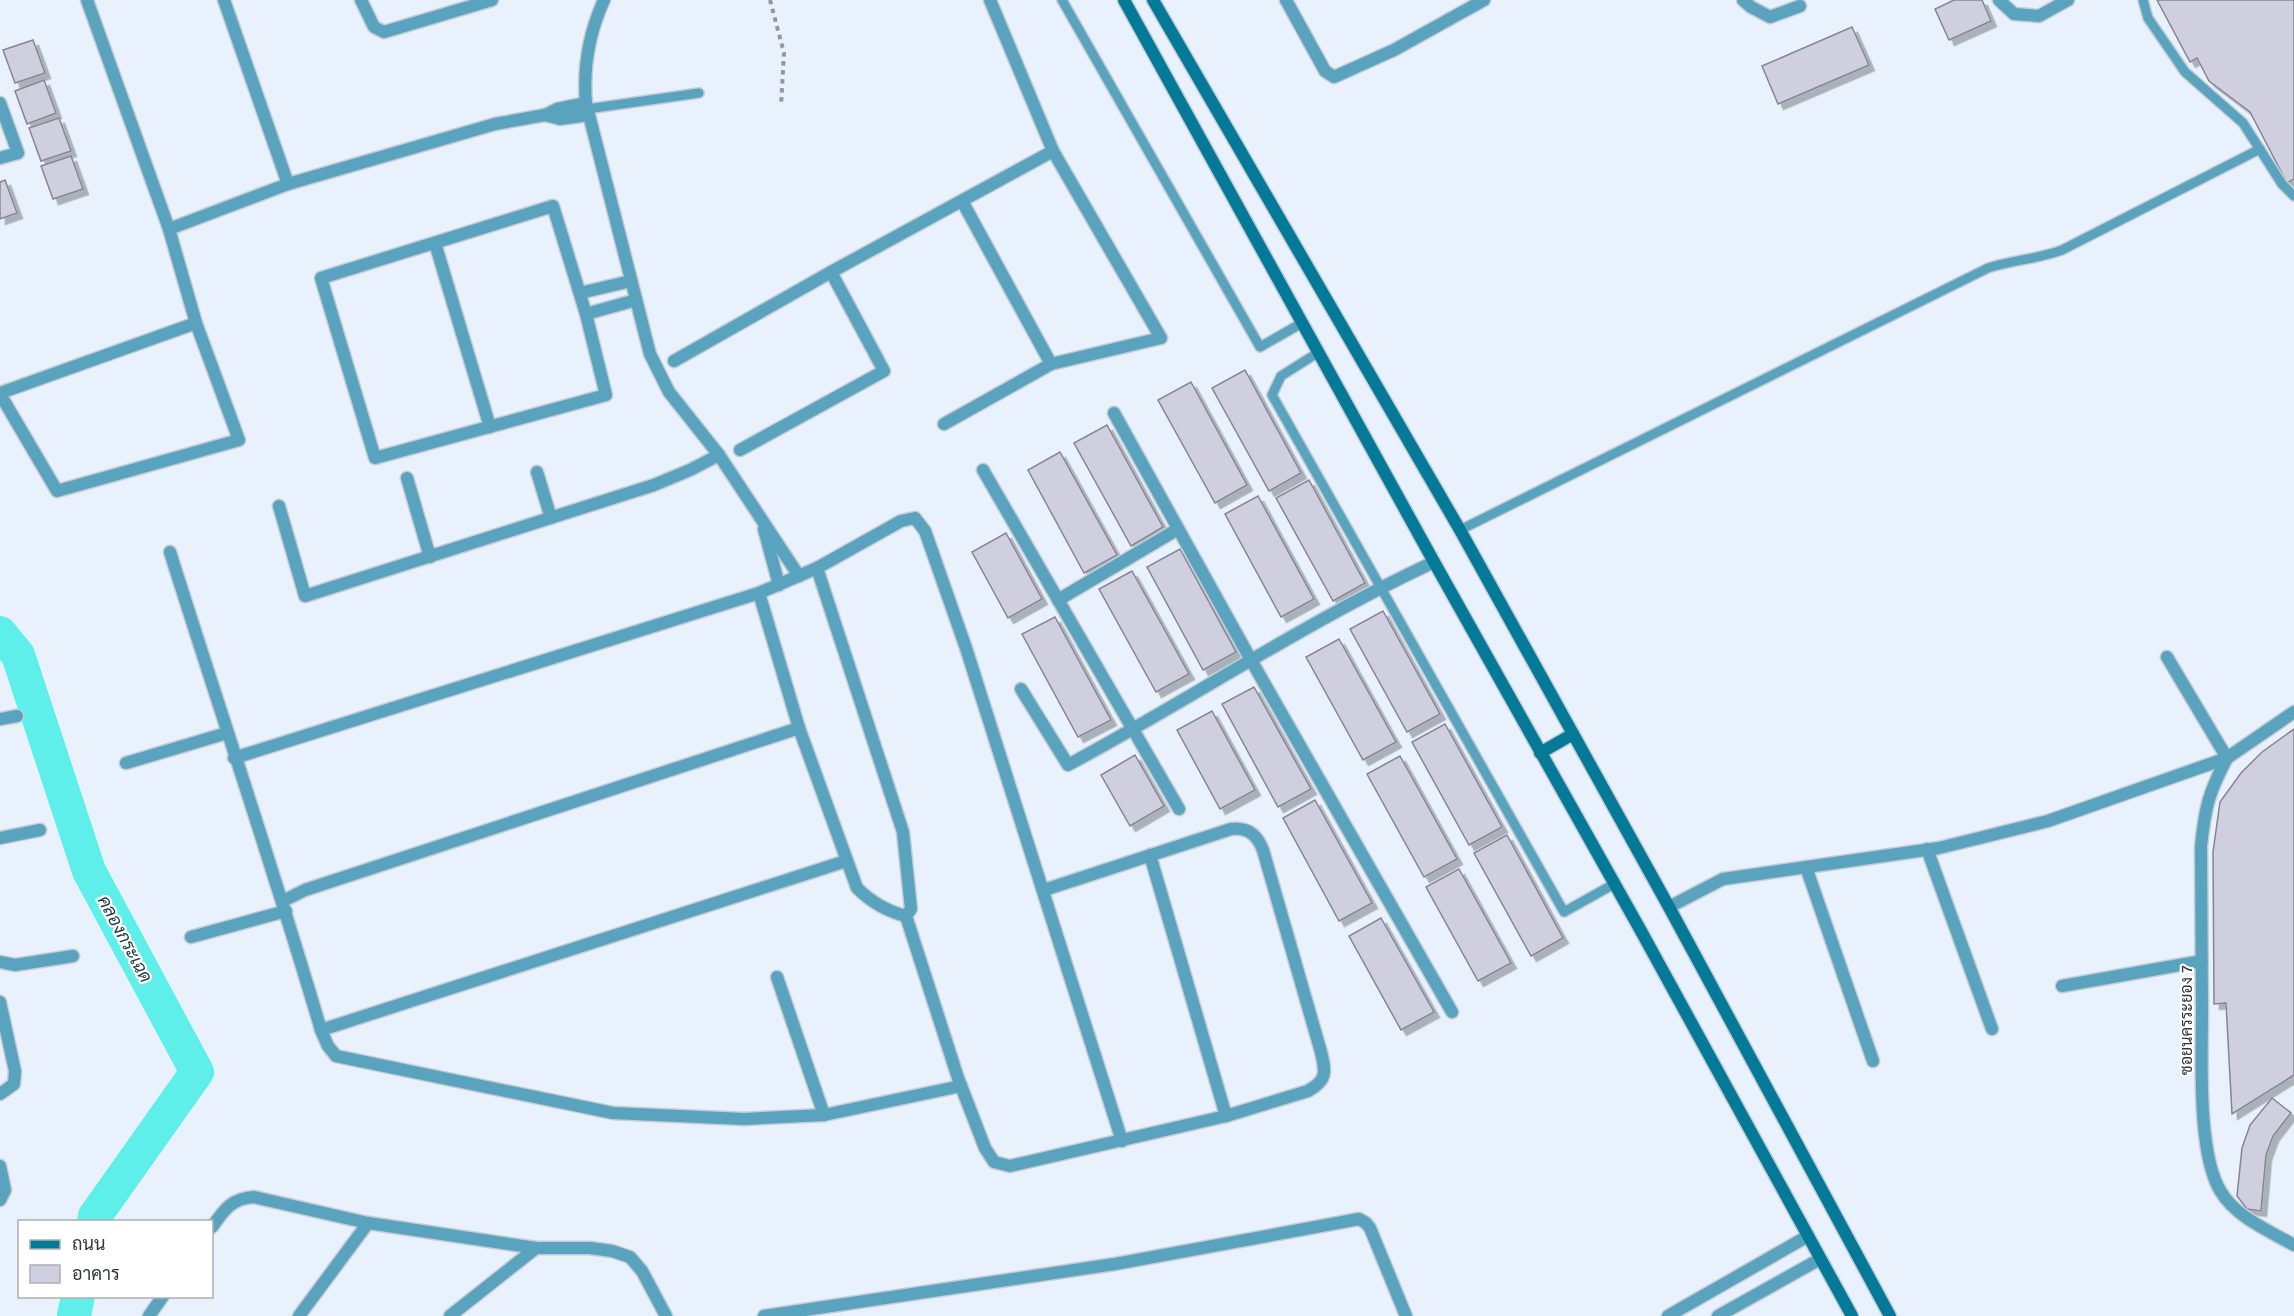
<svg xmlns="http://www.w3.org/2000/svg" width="2294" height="1316" viewBox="0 0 2294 1316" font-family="Signika,Sarabun,sans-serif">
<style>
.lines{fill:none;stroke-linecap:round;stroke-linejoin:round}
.river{stroke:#5eefeb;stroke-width:34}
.building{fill:#d0cfdf;stroke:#858593;stroke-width:1.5;filter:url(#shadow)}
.lane-casing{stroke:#c4ccd5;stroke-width:12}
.street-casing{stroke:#c4ccd5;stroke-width:15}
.secondary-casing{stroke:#c4ccd5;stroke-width:15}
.path{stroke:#9197a0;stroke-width:4;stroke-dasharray:4.5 4.5;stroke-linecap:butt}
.lane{stroke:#5aa3be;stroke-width:9}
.street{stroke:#5aa3be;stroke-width:12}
.secondary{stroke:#057998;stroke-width:12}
.labels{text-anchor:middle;stroke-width:4.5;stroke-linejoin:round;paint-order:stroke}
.street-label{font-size:16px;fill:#32363b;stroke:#fff}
.water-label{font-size:18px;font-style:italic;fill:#253d3c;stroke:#fff}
</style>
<defs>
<filter id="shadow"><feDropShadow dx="5.5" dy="5.5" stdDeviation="0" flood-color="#0004"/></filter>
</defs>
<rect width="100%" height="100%" fill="#e9f1fc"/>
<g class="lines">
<g class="river">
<path d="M 0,633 L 18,655 L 89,871 L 197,1072 L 95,1216 L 94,1222"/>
<path d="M 74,1316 L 78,1296"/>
</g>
</g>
<g class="building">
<path d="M 1954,0 L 1982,0 L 1991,21 L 1949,40 L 1935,9 Z"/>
<path d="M 2157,0 L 2294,0 L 2294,179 L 2287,183 L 2250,112 L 2209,81 L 2197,58 L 2190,62 Z"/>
<path d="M 1852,27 L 1869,65 L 1778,104 L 1762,66 Z"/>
<path d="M 33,40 L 45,73 L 15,83 L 3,50 Z"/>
<path d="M 44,80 L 56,113 L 27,124 L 15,91 Z"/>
<path d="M 59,118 L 71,151 L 41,161 L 29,128 Z"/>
<path d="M 71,156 L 83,189 L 53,199 L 41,166 Z"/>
<path d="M 5,180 L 17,213 L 0,219 L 0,182 Z"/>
<path d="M 1245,370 L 1301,473 L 1269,491 L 1212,388 Z"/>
<path d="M 1191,382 L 1247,485 L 1215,503 L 1158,400 Z"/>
<path d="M 1107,425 L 1163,527 L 1131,546 L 1074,443 Z"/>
<path d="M 1060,452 L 1117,555 L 1084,573 L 1028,470 Z"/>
<path d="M 1309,480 L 1365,583 L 1333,601 L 1276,498 Z"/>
<path d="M 1258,496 L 1314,599 L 1281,617 L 1225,514 Z"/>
<path d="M 1006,533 L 1042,599 L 1008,618 L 972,552 Z"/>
<path d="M 1180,549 L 1236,652 L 1203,670 L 1147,567 Z"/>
<path d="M 1132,571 L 1189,674 L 1156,692 L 1099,589 Z"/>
<path d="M 1383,611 L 1440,714 L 1407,732 L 1350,629 Z"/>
<path d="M 1055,617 L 1111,720 L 1078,737 L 1022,634 Z"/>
<path d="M 1339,639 L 1396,742 L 1363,760 L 1306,657 Z"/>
<path d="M 1254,687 L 1311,789 L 1278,807 L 1222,704 Z"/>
<path d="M 1212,711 L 1255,790 L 1220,809 L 1177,730 Z"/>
<path d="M 1445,724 L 1502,827 L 1469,845 L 1412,742 Z"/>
<path d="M 2294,729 L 2294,1075 L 2232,1114 L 2226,1003 L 2214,1004 L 2213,852 L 2220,802 L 2241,773 L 2262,752 Z"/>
<path d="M 1135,755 L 1164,806 L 1130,826 L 1101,775 Z"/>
<path d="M 1400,756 L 1457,859 L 1424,877 L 1367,774 Z"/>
<path d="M 1315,800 L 1372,903 L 1339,921 L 1283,818 Z"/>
<path d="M 1507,835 L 1563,938 L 1531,956 L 1474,853 Z"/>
<path d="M 1459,869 L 1511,963 L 1478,981 L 1426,887 Z"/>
<path d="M 1381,918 L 1434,1012 L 1401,1030 L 1349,936 Z"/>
<path d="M 2272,1098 L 2291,1113 L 2273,1136 L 2266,1155 L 2261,1211 L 2247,1209 L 2237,1196 L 2242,1148 L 2250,1125 Z"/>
</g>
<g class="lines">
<g class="lane-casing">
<g id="lane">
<path d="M 1062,0 L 1260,347 L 1302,323"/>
<path d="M 2143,0 L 2148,18 L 2185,72 L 2243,123 L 2282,184 L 2294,196"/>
<path d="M 587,109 L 699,93"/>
<path d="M 1319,352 L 1281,376 L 1272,395 L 1564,912 L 1614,884"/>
<path d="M 1460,530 L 1988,268 C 2013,260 2038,259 2062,250 L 2260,149"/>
</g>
</g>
<g class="street-casing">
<g id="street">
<path d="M 224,0 L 288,184"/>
<path d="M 361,0 L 374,27 L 384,32 L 492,0"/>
<path d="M 604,0 C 589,33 583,68 586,103 L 650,354 L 669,392 L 719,455 L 799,576"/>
<path d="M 990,0 L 1053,151 L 1161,338 L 1051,364"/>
<path d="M 1286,0 L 1325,71 L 1334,77 L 1394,50 L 1484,0"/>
<path d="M 1743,0 L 1751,7 L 1770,17 L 1800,6"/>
<path d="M 1999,0 L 2014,14 L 2039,16 L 2068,0"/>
<path d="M 0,103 L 18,153 L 0,158"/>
<path d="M 545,115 L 560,119 L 588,115"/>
<path d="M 553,206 L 586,314 L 606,395 L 375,458 L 321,278 Z"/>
<path d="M 169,229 L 288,184 L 495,124 L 545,115 L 557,109 L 586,103"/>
<path d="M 435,243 L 490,427"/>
<path d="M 580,293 L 631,281"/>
<path d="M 586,314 L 636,300"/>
<path d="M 674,361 L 831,272 L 1053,151"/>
<path d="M 0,393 L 196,323"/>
<path d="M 0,394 L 57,491 L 239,440 L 196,323 L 169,229 L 87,0"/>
<path d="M 1114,413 L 1251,660 L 1452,1012"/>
<path d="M 944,424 L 1051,364 L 962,201"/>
<path d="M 740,450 L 884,371 L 831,272"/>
<path d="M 983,470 L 1179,809"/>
<path d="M 537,472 L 551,518"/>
<path d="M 407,478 L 430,557"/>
<path d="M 279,506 L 305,596 L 654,485 L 690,470 L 719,455"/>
<path d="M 764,529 L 779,585"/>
<path d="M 170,552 C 220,711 274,870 321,1030 L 328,1046 L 336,1056 L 613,1113 L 744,1119 L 824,1115 L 961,1086"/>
<path d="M 817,568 L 903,832 L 911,909 L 906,916 L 958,1078 L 985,1148 L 994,1162 L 1010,1166 L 1226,1116 L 1308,1091 C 1327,1080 1326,1073 1321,1052 L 1263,850 C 1257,834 1247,827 1231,829 L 1044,890"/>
<path d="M 759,593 L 799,728 L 857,888 C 871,902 886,911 906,916"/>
<path d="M 1058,600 L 1178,529"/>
<path d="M 2167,657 L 2227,758"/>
<path d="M 1021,689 L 1068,765 C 1191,699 1307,621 1434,562"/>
<path d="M 0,719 L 17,716"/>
<path d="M 234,758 L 759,593 L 817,568 L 901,521 L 915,518 L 925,531 L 966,648 L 1122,1141"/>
<path d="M 2227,758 C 2209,792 2205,807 2201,846 C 2201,901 2202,956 2202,1011 C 2202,1057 2197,1154 2221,1192 C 2236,1217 2269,1231 2294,1245"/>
<path d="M 126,763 L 227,733"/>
<path d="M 0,838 L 40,830"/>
<path d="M 1927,849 L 1992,1029"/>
<path d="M 1150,855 L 1226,1116"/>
<path d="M 1806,867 L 1873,1061"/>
<path d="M 283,901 L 305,890 L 799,728"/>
<path d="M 1669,907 L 1723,879 L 1939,848 L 2048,821 L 2227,758 L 2294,712"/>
<path d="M 191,937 L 286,911"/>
<path d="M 0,962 L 15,965 L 73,956"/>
<path d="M 777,977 L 824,1115"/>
<path d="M 2062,986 L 2202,961"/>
<path d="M 0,1002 L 15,1071 L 14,1084 L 0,1094"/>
<path d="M 321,1030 L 846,861"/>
<path d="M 0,1166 L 5,1190 L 0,1200"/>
<path d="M 212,1227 C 224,1210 232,1198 254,1197 L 368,1223 L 536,1248 L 590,1248 L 612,1251 L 630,1257 L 642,1271 L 666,1316"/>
<path d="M 149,1316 L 163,1296"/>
<path d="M 299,1316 L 368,1223"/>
<path d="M 450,1316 L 536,1248"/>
<path d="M 764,1316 L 1115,1264 L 1359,1219 L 1366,1223 L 1370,1228 L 1406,1316"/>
<path d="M 1668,1316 L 1808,1236"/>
<path d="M 1718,1316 L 1820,1259"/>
</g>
</g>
<g class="secondary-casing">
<g id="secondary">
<path d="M 1124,0 L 1434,562 L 1641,931 L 1852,1316"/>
<path d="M 1153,0 L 1460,530 L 1669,907 L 1890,1316"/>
<path d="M 1540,753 L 1573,734"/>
</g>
</g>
<path class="path" d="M 770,0 L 784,53 L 781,106"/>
<use href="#lane" class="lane"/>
<use href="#street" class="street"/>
<use href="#secondary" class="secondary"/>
</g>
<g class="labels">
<g class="street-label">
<text transform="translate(2186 1020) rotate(-90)" y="6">ซอยนครระยอง 7</text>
</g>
<g class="water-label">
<text transform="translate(125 939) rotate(62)" y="6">คลองกระเฉด</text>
</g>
</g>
<rect x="18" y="1220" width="195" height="78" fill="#ffffff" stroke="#adafb1" stroke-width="1.5"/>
<rect x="30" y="1240" width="30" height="9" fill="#057998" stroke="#adafb1" stroke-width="1.5"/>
<text x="72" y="1250" font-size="18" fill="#32363b">ถนน</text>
<rect x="30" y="1265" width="30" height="18" fill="#d0cfdf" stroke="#adafb1" stroke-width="1.5"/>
<text x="72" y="1280" font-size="18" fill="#32363b">อาคาร</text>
</svg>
